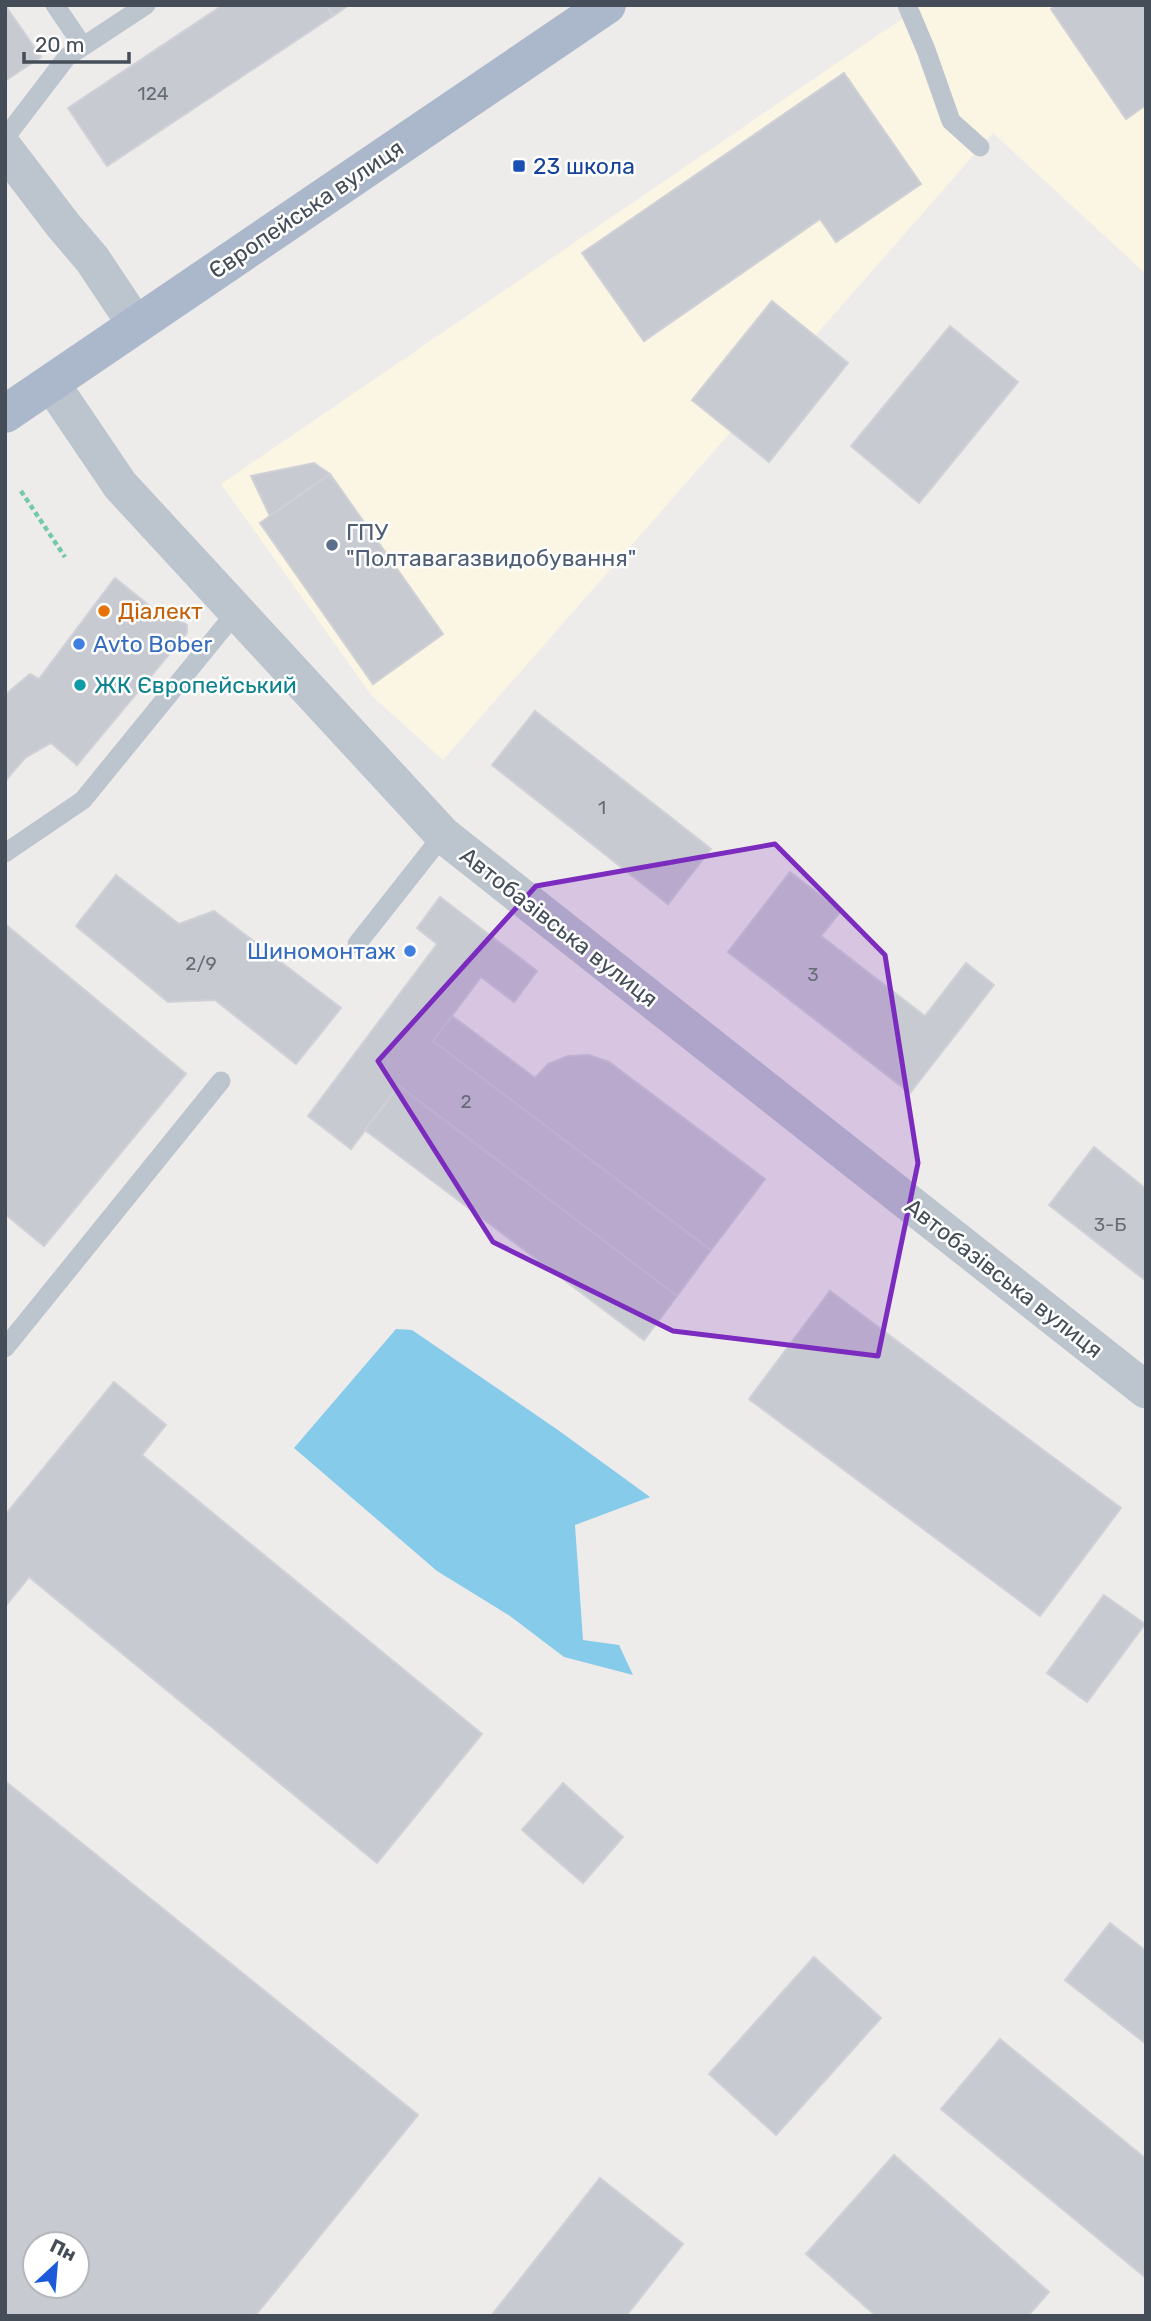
<svg xmlns="http://www.w3.org/2000/svg" width="1151" height="2321" viewBox="0 0 1151 2321" font-family="Rubik,sans-serif">
<style>
.commercial{fill:#fbf6e3}
.water{fill:#86cbea}
.building{fill:#c8cad1;stroke:#cfd1d7;stroke-width:2;fill-rule:evenodd}
.lines{fill:none;stroke-linecap:round;stroke-linejoin:round}
.path{stroke:#72caa8;stroke-width:4.5;stroke-dasharray:5 3.5;stroke-linecap:butt}
.service{stroke:#bcc4ce;stroke-width:19}
.minor{stroke:#bcc4ce;stroke-width:37}
.primary{stroke:#abb8cb;stroke-width:38}
.marked{fill:#7b2cbf;fill-opacity:0.2;stroke:#7b2cbf;stroke-width:5;stroke-linejoin:round}
.transit-dot{fill:#1a4fb4;stroke:#fff;stroke-width:2.5}
.service-dot{fill:#5c6f8a;stroke:#fff;stroke-width:2.5}
.food-dot{fill:#e8710a;stroke:#fff;stroke-width:2.5}
.shop-dot{fill:#3f7fe0;stroke:#fff;stroke-width:2.5}
.culture-dot{fill:#0f9aa8;stroke:#fff;stroke-width:2.5}
.labels{text-anchor:middle;stroke-width:5;stroke-linejoin:round;paint-order:stroke}
.number-label{font-size:19px;fill:#656c76}
.transit-label{font-size:23px;fill:#164399;stroke:#fff;text-anchor:start}
.street-label{font-size:23px;fill:#444d58;stroke:#fff}
.service-label{font-size:23px;fill:#4e5e75;stroke:#fff;text-anchor:start}
.food-label{font-size:23px;fill:#c56008;stroke:#fff;text-anchor:start}
.shop-label{font-size:23px;fill:#366cbe;stroke:#fff;text-anchor:start}
.culture-label{font-size:23px;fill:#0d838f;stroke:#fff;text-anchor:start}
</style>
<rect width="100%" height="100%" fill="#eeeceb"/>
<path class="commercial" d="M 922,5 L 1146,5 L 1146,274 L 993,133 L 443,760 L 372,696 L 221,484 Z"/>
<path class="water" d="M 396,1329 L 412,1330 L 558,1430 L 650,1497 L 575,1525 L 583,1640 L 619,1645 L 633,1675 L 564,1657 L 510,1616 L 437,1571 L 294,1448 Z"/>
<g class="building">
<path d="M 5,5 L 41,57 L 5,81 Z"/>
<path d="M 223,5 L 326,5 L 333,16 L 107,166 L 68,108 Z"/>
<path d="M 326,5 L 349,5 L 333,16 Z"/>
<path d="M 1055,5 L 1146,5 L 1146,105 L 1126,119 L 1051,9 Z"/>
<path d="M 844,73 L 921,184 L 836,242 L 820,219 L 644,341 L 582,253 Z"/>
<path d="M 772,301 L 848,363 L 769,462 L 692,400 Z"/>
<path d="M 950,326 L 1018,382 L 919,503 L 851,446 Z"/>
<path d="M 314,463 L 330,474 L 270,516 L 251,476 Z"/>
<path d="M 330,474 L 443,634 L 373,684 L 260,523 Z"/>
<path d="M 115,578 L 166,619 L 172,616 L 187,625 L 187,633 L 77,765 L 51,743 L 25,758 L 5,781 L 5,695 L 30,674 L 39,679 Z"/>
<path d="M 535,711 L 711,849 L 668,904 L 492,765 Z"/>
<path d="M 790,872 L 841,911 L 821,936 L 925,1016 L 966,963 L 994,985 L 910,1093 L 728,952 Z"/>
<path d="M 116,875 L 179,924 L 214,911 L 341,1008 L 296,1064 L 215,1000 L 168,1002 L 76,926 Z"/>
<path d="M 440,897 L 537,971 L 514,1002 L 481,977 L 433,1041 L 711,1250 L 677,1296 L 399,1086 L 351,1149 L 308,1116 L 437,944 L 417,928 Z"/>
<path d="M 5,924 L 186,1074 L 44,1246 L 5,1214 Z"/>
<path d="M 452,1016 L 535,1078 L 548,1064 L 568,1056 L 589,1055 L 609,1062 L 765,1179 L 711,1250 L 433,1041 Z"/>
<path d="M 399,1086 L 677,1296 L 644,1340 L 365,1130 Z"/>
<path d="M 1094,1147 L 1146,1189 L 1146,1281 L 1049,1205 Z"/>
<path d="M 830,1291 L 1121,1508 L 1040,1616 L 749,1399 Z"/>
<path d="M 114,1382 L 166,1425 L 142,1455 L 482,1734 L 377,1863 L 29,1577 L 5,1607 L 5,1515 Z"/>
<path d="M 1104,1595 L 1145,1624 L 1087,1702 L 1047,1673 Z"/>
<path d="M 5,1781 L 418,2115 L 255,2316 L 5,2316 ZM 35,2244 L 77,2244 L 77,2286 L 35,2286 Z"/>
<path d="M 563,1783 L 623,1837 L 583,1883 L 522,1830 Z"/>
<path d="M 1110,1923 L 1146,1951 L 1146,2044 L 1065,1980 Z"/>
<path d="M 814,1957 L 881,2018 L 776,2135 L 709,2074 Z"/>
<path d="M 1000,2039 L 1146,2159 L 1146,2278 L 941,2109 Z"/>
<path d="M 894,2155 L 1049,2292 L 1028,2316 L 876,2316 L 806,2254 Z"/>
<path d="M 600,2178 L 683,2244 L 626,2316 L 491,2316 Z"/>
</g>
<g class="lines">
<path class="path" d="M 21,491 L 65,557"/>
<g class="service">
<path d="M 55,5 L 83,46"/>
<path d="M 907,5 L 926,50 L 951,121 L 980,147"/>
<path d="M 5,138 L 67,57 L 146,5"/>
<path d="M 5,853 L 83,800 L 237,611"/>
<path d="M 357,944 L 443,835"/>
<path d="M 5,1348 L 221,1081"/>
</g>
<g class="minor">
<path d="M 5,149 L 63,225 L 92,259 L 136,325"/>
<path d="M 51,383 L 120,485 L 443,835 L 1146,1390"/>
</g>
<path class="primary" d="M 5,414 L 607,5"/>
</g>
<path class="marked" d="M 775,844 L 885,955 L 918,1163 L 878,1356 L 673,1331 L 493,1242 L 378,1061 L 536,886 Z"/>
<rect class="transit-dot" x="512" y="159" width="14" height="14" rx="3.5"/>
<circle class="service-dot" cx="332" cy="545" r="7"/>
<circle class="food-dot" cx="104" cy="611" r="7"/>
<g class="shop-dot">
<circle cx="79" cy="644" r="7"/>
<circle cx="410" cy="951" r="7"/>
</g>
<circle class="culture-dot" cx="80" cy="685" r="7"/>
<g class="labels">
<g class="number-label">
<text x="153" y="100">124</text>
<text x="602" y="814">1</text>
<text x="201" y="970">2/9</text>
<text x="813" y="981">3</text>
<text x="466" y="1108">2</text>
<text x="1110" y="1231">3-Б</text>
</g>
<g class="transit-label">
<text x="533" y="174">23 школа</text>
</g>
<g class="street-label">
<text transform="translate(306 209) rotate(-34)" y="8">Європейська вулиця</text>
<text transform="translate(559 927) rotate(38)" y="8">Автобазівська вулиця</text>
<text transform="translate(1004 1278) rotate(38)" y="8">Автобазівська вулиця</text>
</g>
<g class="service-label">
<text x="346" y="540">ГПУ<tspan x="346" dy="26">"Полтавагазвидобування"</tspan></text>
</g>
<g class="food-label">
<text x="118" y="619">Діалект</text>
</g>
<g class="shop-label">
<text x="93" y="652">Avto Bober</text>
<text x="396" y="959" text-anchor="end">Шиномонтаж</text>
</g>
<g class="culture-label">
<text x="94" y="693">ЖК Європейський</text>
</g>
</g>
<rect width="1151" height="2321" fill="none" stroke="#444d58" stroke-width="14"/>
<g transform="translate(56 2265) rotate(26)"><circle r="33" fill="#ffffff" stroke="#b4b8bc" stroke-width="2"/>
<path d="M0-5L12 26L0 18L-12 26Z" fill="#1b5bd9"/>
<text y="-10" font-size="19" font-weight="bold" text-anchor="middle" fill="#444d58">Пн</text>
</g>
<path d="M24 52v10h105v-10" fill="none" stroke="#444d58" stroke-width="3.5"/>
<text x="35" y="52" font-size="21" fill="#444d58" stroke="#ffffff" stroke-width="5" paint-order="stroke">20 m</text>
</svg>
